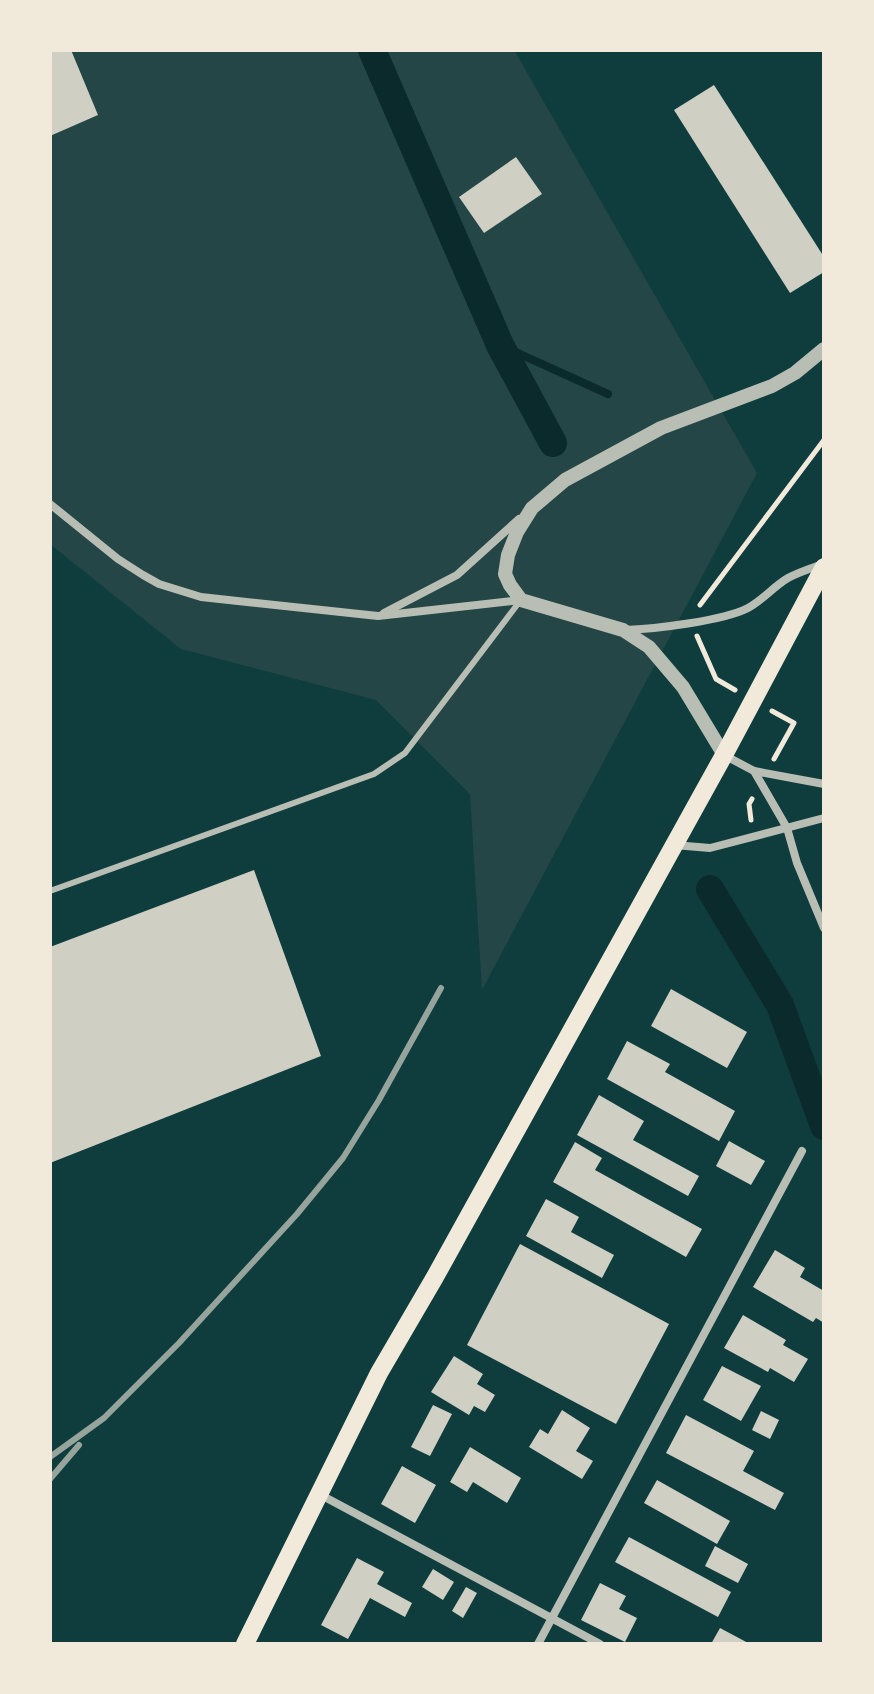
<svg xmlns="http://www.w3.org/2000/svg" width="874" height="1694" viewBox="0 0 874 1694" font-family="'DejaVu Sans',sans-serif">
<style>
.green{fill:#244646}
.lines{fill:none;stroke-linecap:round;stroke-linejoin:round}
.stream{stroke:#0a2a2b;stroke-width:8}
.canal{stroke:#0a2a2b;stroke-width:28}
.building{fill:#cfcfc3}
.path{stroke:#f1e9da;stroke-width:5}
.service{stroke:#b8beb3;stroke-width:6}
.minor{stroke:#b8beb3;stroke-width:8}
.tertiary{stroke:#b8beb3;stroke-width:14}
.primary{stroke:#f1e9da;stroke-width:18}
.rail{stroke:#97a49c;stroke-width:6}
</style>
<rect width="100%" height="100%" fill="#0f3d3e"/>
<path class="green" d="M 50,50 L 514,50 L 757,473 L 482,990 L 470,794 L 376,700 L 181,649 L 50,544 Z"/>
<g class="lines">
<path class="stream" d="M 500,345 L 608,394"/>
<g class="canal">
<path d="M 372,50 L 500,345 L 553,443"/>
<path d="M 710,889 L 780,1005 L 824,1126"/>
</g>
</g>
<g class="building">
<path d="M 50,50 L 71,50 L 98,115 L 50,136 Z"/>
<path d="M 714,85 L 824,257 L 824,272 L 790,293 L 674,110 Z"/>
<path d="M 516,157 L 542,194 L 484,233 L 459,197 Z"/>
<path d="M 254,870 L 321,1056 L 50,1163 L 50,947 Z"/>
<path d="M 671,989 L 747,1032 L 727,1068 L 651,1026 Z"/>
<path d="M 627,1041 L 670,1064 L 665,1072 L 735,1111 L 719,1141 L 607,1079 Z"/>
<path d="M 599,1095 L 644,1121 L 633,1140 L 699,1176 L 688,1196 L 577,1135 Z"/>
<path d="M 729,1141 L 765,1161 L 751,1185 L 716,1166 Z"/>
<path d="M 575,1142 L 602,1158 L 595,1170 L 702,1229 L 686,1257 L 553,1182 Z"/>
<path d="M 546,1199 L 579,1217 L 571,1232 L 614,1255 L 602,1278 L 526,1236 Z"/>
<path d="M 520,1244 L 669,1324 L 616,1424 L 467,1345 Z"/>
<path d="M 775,1250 L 805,1268 L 800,1277 L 824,1291 L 824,1323 L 816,1318 L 813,1322 L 753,1287 Z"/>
<path d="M 743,1315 L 786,1340 L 783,1345 L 808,1359 L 794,1382 L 770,1368 L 768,1372 L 724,1348 Z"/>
<path d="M 454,1356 L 483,1374 L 477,1384 L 495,1395 L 485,1412 L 474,1406 L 469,1415 L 431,1392 Z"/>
<path d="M 722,1366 L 761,1386 L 741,1421 L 703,1400 Z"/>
<path d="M 433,1405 L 452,1414 L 430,1456 L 411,1447 Z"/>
<path d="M 562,1410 L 590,1428 L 576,1451 L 593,1461 L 582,1479 L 529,1447 L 540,1429 L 548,1434 Z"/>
<path d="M 761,1411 L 779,1420 L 770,1439 L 752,1430 Z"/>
<path d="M 686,1415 L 754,1451 L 743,1471 L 784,1493 L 775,1510 L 666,1453 Z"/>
<path d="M 470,1447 L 521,1478 L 507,1503 L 473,1482 L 467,1492 L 450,1482 Z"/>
<path d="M 402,1466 L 436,1485 L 415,1523 L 381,1504 Z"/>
<path d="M 657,1480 L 730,1521 L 717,1544 L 644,1503 Z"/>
<path d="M 629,1537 L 731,1592 L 718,1617 L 615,1562 Z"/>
<path d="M 715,1546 L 748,1564 L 738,1583 L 705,1566 Z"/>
<path d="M 357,1558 L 384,1572 L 377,1584 L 412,1603 L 405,1617 L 370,1598 L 348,1639 L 321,1625 Z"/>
<path d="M 433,1569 L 454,1582 L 443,1600 L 422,1587 Z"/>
<path d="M 600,1583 L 626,1596 L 619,1609 L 637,1618 L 625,1642 L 581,1620 Z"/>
<path d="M 466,1587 L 477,1593 L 463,1618 L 452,1611 Z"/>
<path d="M 720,1628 L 750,1644 L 711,1644 Z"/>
</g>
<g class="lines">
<g class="path">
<path d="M 700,605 L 824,440"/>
<path d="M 697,636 L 716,679 L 735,690"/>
<path d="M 772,711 L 794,723 L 774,759"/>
<path d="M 751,820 L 749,804 L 752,799"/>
</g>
<path class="service" d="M 50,891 L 374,774 L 405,753 L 520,601"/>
<g class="minor">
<path d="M 50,504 L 118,559 L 143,575 L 159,584 L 201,597 L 378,616 L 521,600"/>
<path d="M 384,613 L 457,575 L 519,519"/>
<path d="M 624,630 C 654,629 723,621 748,608 C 763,600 774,586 788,578 C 799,572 812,568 823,564"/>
<path d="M 724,755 L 754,771 L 824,784"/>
<path d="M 754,771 L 787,828 L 797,863 L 824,928"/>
<path d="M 674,845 L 710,848 L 824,818"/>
<path d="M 319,1494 L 600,1644"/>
<path d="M 538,1644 L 802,1151"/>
</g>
<path class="tertiary" d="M 724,755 L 683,687 L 649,647 L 623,630 L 521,600 L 510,585 L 505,574 L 508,555 L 517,532 L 532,508 L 565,480 L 661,428 L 772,386 L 795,373 L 824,349"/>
<path class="primary" d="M 245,1644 L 379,1373 L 435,1277 L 724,755 L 824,567"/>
<g class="rail">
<path d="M 50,1457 L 104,1418 L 179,1343 L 297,1214 L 343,1158 L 379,1100 L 441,988"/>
<path d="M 50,1479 L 79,1445"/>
</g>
</g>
<rect width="874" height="1694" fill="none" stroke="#f1e9da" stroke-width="104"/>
</svg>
